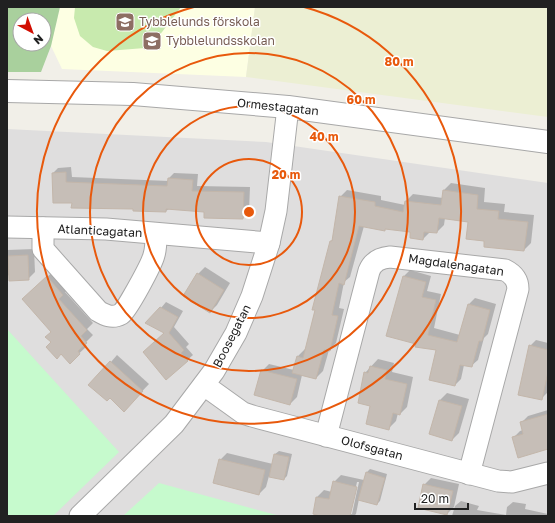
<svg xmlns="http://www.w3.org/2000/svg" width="555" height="523" viewBox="0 0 555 523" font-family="'Golos Text',sans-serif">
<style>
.residential{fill:#dfdede}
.education{fill:#fdffe3}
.farmland{fill:#ecefd3}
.grass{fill:#c8eaae}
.forest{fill:#a9d09d;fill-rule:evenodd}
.park{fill:#c6facd}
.shadow{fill:#0003;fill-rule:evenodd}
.building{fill:#c6beb7;stroke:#c3b6aa}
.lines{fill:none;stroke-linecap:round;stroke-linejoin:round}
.minor-casing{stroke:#a8a8a8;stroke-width:23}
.tertiary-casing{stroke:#a8a8a8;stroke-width:24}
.minor{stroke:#fff;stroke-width:21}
.tertiary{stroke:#fff;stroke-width:22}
.ring{fill:none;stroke:#e8590c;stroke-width:2}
.labels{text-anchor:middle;stroke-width:3;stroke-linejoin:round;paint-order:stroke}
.education-label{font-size:12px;fill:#785e54;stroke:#fff;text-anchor:start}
.street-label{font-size:12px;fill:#212121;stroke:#fff}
.centre{fill:#e8590c;stroke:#fff;stroke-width:2}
.ring-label{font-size:12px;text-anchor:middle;font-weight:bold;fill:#e8590c;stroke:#fff;stroke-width:3;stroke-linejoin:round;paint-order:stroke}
</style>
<rect width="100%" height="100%" fill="#f1efe8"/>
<path class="residential" d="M 7,129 L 266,142 L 548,183 L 548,516 L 7,516 Z"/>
<path class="education" d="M 60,7 L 255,7 L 246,77 L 62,69 L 51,46 Z"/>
<path class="farmland" d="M 255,7 L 548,7 L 548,117 L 246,77 Z"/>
<path class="grass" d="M 75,7 L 181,7 L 159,36 L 145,48 L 107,51 L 93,47 L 80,36 L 74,18 Z"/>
<path class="forest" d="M 7,7 L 60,7 L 51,46 L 41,72 L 7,72 ZM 20,20 L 44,20 L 44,44 L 20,44 Z"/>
<g class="park">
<path d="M 7,329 L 119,452 L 53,516 L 8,516 L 7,515 Z"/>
<path d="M 159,483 L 280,516 L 123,516 Z"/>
</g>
<g class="shadow">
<path d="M 71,167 L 72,177 L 169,181 L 169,178 L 174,173 L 198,174 L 197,186 L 250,187 L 249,212 L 243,218 L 205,211 L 169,209 L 166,211 L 73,202 L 53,173 L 58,168 Z"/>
<path d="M 451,183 L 485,188 L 484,202 L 505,204 L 504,212 L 534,215 L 531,243 L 524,250 L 485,240 L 469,222 L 445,218 L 444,225 L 437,232 L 430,232 L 423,239 L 411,231 L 386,228 L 385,230 L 364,226 L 350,277 L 344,282 L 339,308 L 344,309 L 336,343 L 329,350 L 323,371 L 316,378 L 302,375 L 297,397 L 290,404 L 262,371 L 269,364 L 294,370 L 298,356 L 305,349 L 306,350 L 331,241 L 333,239 L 340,197 L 347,190 L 381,196 L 381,200 L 405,205 L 406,201 L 413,194 L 443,198 L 444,190 Z"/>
<path d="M 34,249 L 35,272 L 28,279 L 7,275 L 7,250 Z"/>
<path d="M 205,267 L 230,283 L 217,305 L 210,312 L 198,274 Z"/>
<path d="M 55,270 L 70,287 L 65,292 L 93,323 L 87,329 L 93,335 L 84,344 L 87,346 L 70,362 L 52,342 L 52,331 L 30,292 Z"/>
<path d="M 410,270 L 431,276 L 427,291 L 441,294 L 434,328 L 460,335 L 469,304 L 475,298 L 496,304 L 488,334 L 484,338 L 478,360 L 471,366 L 464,365 L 461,379 L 455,385 L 437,350 L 416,346 L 404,276 Z"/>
<path d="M 166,302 L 183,311 L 174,327 L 189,344 L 186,347 L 193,355 L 167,378 L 166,333 L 161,308 Z"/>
<path d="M 536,340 L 548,343 L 548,389 L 547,393 L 541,399 L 530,346 Z"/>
<path d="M 117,355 L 149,384 L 131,403 L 111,362 Z"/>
<path d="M 378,359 L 394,363 L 392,372 L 413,377 L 407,407 L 400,414 L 398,413 L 396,421 L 389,428 L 371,405 L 365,373 Z"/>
<path d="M 447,393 L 469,399 L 459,433 L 452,440 L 431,434 L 440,400 Z"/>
<path d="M 548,410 L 548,448 L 513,438 L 520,431 L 523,430 L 521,423 L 528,416 Z"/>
<path d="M 279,451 L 292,454 L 287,476 L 284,479 L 269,476 L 266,487 L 259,494 L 220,460 L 227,453 L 273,464 L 275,454 Z"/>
<path d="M 370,469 L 387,474 L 380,501 L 377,504 L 359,499 L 356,514 L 354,516 L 325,516 L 314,514 L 317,497 L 324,490 L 332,492 L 334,482 L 341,475 L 364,480 L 366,473 ZM 357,482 L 359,482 L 352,514 L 350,514 Z"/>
<path d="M 431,478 L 459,484 L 454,507 L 447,514 L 424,485 Z"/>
<path d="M 461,501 L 479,506 L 477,510 L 506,515 L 507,507 L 513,502 L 526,504 L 525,509 L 548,514 L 548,516 L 452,516 L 455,506 Z"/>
</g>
<g class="building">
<path d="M 66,172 L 66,182 L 167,186 L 168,178 L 193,180 L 192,191 L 244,192 L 243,219 L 204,218 L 204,212 L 166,209 L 166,212 L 133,211 L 133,209 L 71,208 L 72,203 L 53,203 L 52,173 Z"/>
<path d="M 443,190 L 478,195 L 477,209 L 499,211 L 498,219 L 528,222 L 524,251 L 484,247 L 484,241 L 466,239 L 468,222 L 439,218 L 437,233 L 424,232 L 423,240 L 410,238 L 410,232 L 385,229 L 385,231 L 359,226 L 344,285 L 339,283 L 332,315 L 338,316 L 330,351 L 324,350 L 316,379 L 292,373 L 297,356 L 303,358 L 315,310 L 312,310 L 330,241 L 332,241 L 339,196 L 375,202 L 375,206 L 403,212 L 405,201 L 441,205 Z"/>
<path d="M 28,255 L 29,280 L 9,281 L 8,256 Z"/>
<path d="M 197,273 L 224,290 L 210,313 L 183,296 Z"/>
<path d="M 47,276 L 63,295 L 59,299 L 87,330 L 81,336 L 87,343 L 78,351 L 80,354 L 70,364 L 61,354 L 57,359 L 46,347 L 51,342 L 45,337 L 51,332 L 22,299 Z"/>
<path d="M 403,276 L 426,282 L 422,297 L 436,300 L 428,335 L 457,342 L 468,304 L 490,310 L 482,341 L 479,341 L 472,367 L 460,365 L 455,386 L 429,380 L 436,350 L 415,347 L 416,344 L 386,336 Z"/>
<path d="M 160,307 L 178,317 L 169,333 L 184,350 L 181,353 L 188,361 L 166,380 L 143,352 L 164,333 L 145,323 Z"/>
<path d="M 529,345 L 548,350 L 548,372 L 542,400 L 518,395 Z"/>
<path d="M 110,361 L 143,391 L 124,412 L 110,398 L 107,401 L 88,385 Z"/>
<path d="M 370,366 L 387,370 L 385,379 L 407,384 L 400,415 L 393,413 L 389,430 L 366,424 L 370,406 L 358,403 L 364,372 L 368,373 Z"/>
<path d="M 261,370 L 297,379 L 290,405 L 254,395 Z"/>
<path d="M 439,400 L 462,406 L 452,441 L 429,434 Z"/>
<path d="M 548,414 L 548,449 L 518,458 L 512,437 L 523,434 L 520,422 Z"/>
<path d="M 274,454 L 289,457 L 284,480 L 269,477 Z"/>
<path d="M 219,459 L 265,470 L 259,495 L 213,483 Z"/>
<path d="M 366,472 L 385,478 L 377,505 L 358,500 Z"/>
<path d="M 333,481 L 357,487 L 350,516 L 320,516 L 313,514 L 316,497 L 329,499 Z"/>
<path d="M 423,484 L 453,491 L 447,515 L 418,508 Z"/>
</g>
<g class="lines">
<g class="minor-casing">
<g id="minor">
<path d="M 7,227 L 106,229 L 269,243"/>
<path d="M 43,228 L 43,249 L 98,311 C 105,315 112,319 121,314 C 127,310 152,264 154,255 C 156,249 156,241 156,234"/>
<path d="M 204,385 L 243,413 L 252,416 L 498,481 L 512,482 L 548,473"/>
<path d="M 326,436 L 369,271 C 373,261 380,258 390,257 L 505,270 C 513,274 518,280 518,289 L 469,474"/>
<path d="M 80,516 L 174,424 L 214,371 L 236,333 L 252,296 L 269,243 L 276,211 L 288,107"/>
</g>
</g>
<g class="tertiary-casing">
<path id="tertiary" d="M 7,91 L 133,94 L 288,107 L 548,142"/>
</g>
<use href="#minor" class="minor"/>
<use href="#tertiary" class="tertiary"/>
</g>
<g class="ring">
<circle cx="249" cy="212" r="53"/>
<circle cx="249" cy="212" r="106"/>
<circle cx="249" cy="212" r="159"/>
<path d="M304 7A212 212 0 1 1 194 7"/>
</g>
<defs>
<g id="school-square" transform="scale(1)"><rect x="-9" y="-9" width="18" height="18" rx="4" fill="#8d6e63" stroke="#fff"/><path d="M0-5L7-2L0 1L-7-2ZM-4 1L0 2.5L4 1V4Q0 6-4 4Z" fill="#fff"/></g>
</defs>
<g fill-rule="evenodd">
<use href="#school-square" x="125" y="22"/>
<use href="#school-square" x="152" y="41"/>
</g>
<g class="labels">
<g class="education-label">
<text x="139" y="26">Tybblelunds förskola</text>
<text x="166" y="45">Tybblelundsskolan</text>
</g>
<g class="street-label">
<text transform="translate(278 107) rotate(6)" y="4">Ormestagatan</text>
<text transform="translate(100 231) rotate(3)" y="4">Atlanticagatan</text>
<text transform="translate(456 265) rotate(8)" y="4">Magdalenagatan</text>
<text transform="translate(232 336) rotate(-63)" y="4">Boosegatan</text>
<text transform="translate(372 448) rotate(15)" y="4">Olofsgatan</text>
</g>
</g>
<circle cx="249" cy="212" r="6" class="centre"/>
<g class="ring-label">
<text x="399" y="66">80 m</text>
<text x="361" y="104">60 m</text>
<text x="324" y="141">40 m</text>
<text x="286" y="179">20 m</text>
</g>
<rect width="555" height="523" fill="none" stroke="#212121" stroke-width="16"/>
<g transform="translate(32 32) rotate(139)"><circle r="19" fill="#ffffff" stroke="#a6a6a6"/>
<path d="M0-3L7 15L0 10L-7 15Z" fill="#d10d01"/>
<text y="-6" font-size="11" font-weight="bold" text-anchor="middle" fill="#212121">N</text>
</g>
<path d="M415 503v6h53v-6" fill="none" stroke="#212121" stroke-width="2"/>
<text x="421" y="503" font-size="12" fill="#212121" stroke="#ffffff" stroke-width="3" paint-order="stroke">20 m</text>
</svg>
